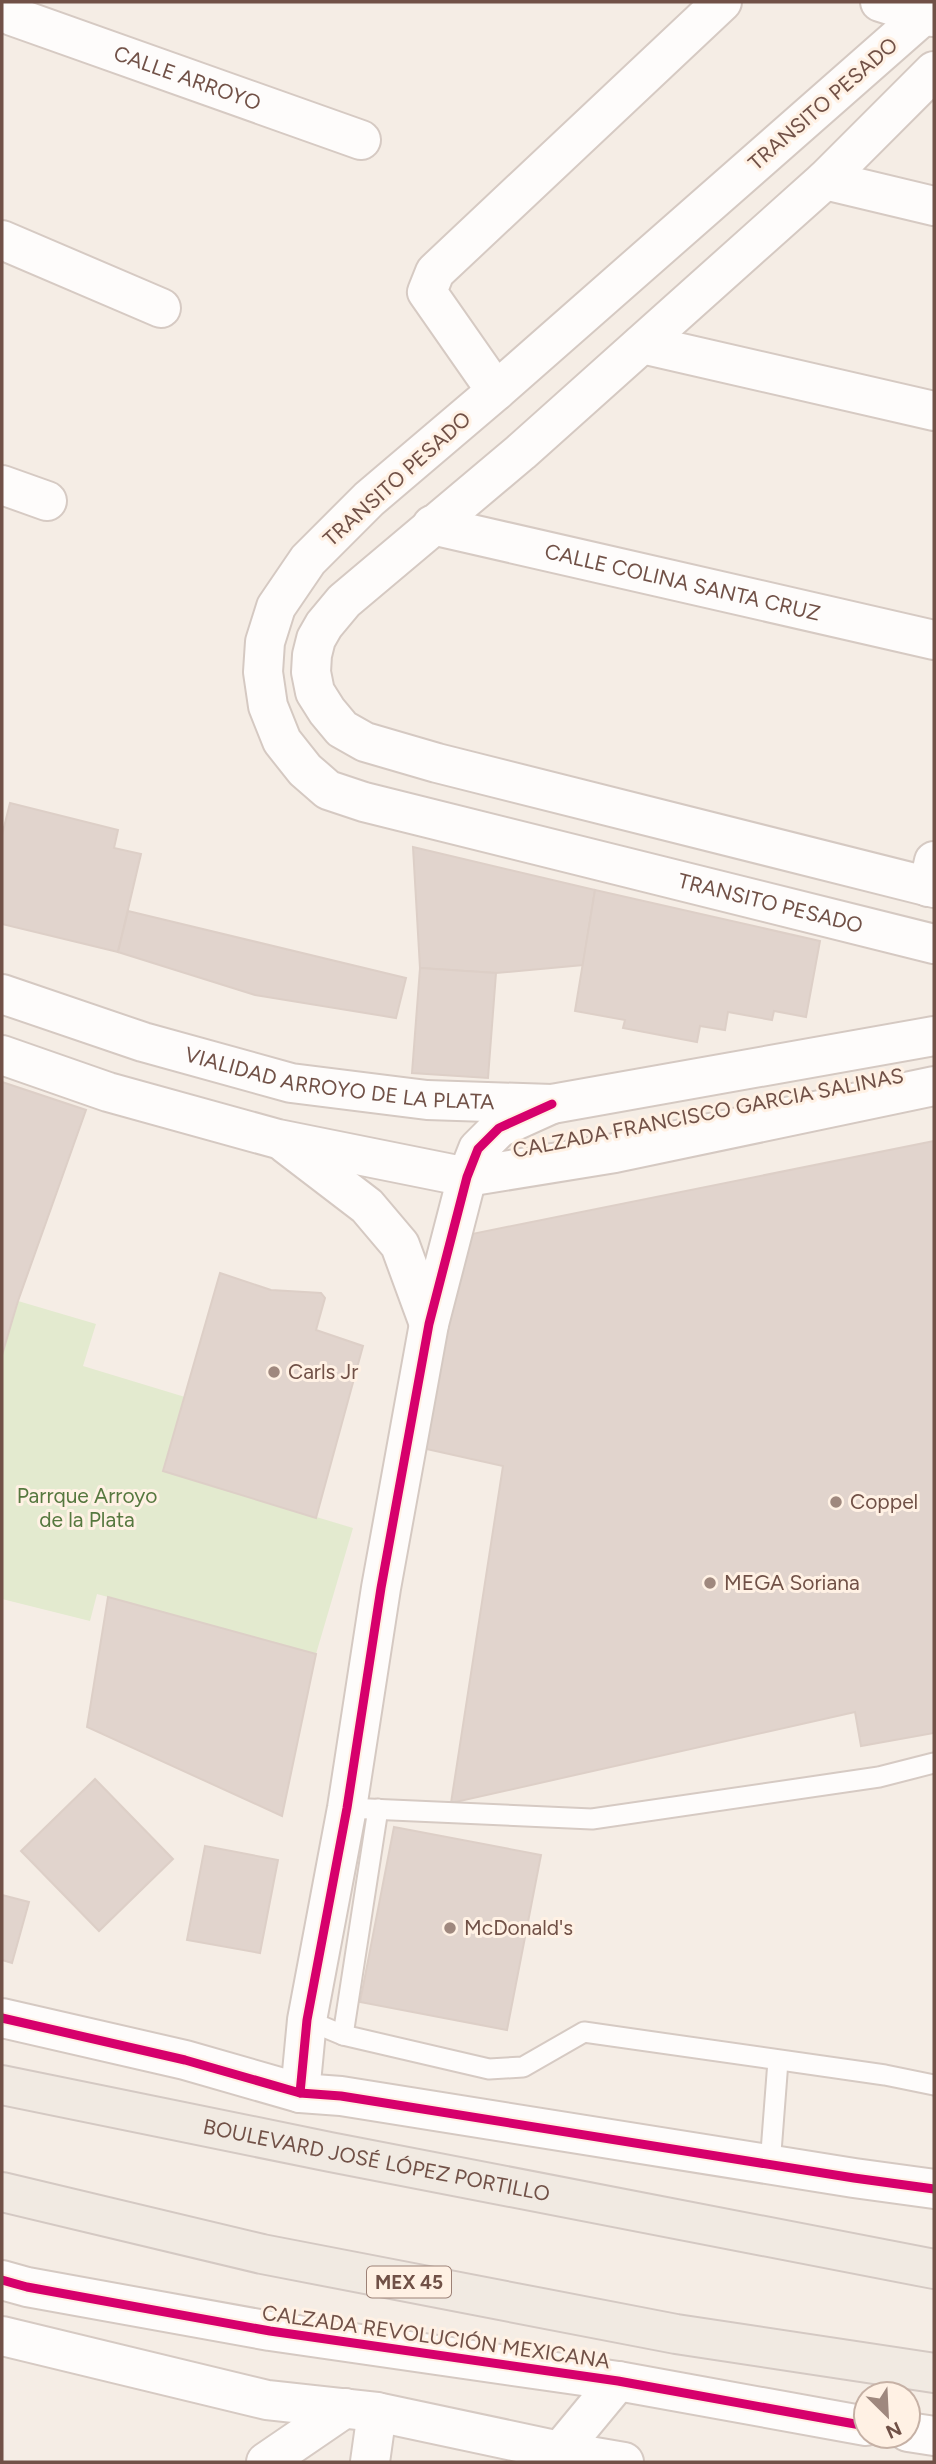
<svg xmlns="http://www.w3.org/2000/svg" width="936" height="2464" viewBox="0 0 936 2464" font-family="Figtree,sans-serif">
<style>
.green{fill:#e3eacf}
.building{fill:#e1d4cd;stroke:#ddcfc7;stroke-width:2}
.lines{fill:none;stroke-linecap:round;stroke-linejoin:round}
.lane-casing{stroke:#d6cac3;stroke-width:23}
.street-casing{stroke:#d6cac3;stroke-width:42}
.secondary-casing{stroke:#d5c9c2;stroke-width:42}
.primary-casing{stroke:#d4c9c3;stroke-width:42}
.lane{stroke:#fefcfb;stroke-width:19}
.street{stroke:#fefcfb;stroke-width:38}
.secondary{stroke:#fefcfb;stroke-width:38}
.primary{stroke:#f1eae2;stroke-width:38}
.cycleway-casing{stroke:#fff1e4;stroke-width:13}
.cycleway{stroke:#d6006c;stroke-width:9}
.poi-dot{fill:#9f887e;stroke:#fff1e4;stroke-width:2.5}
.labels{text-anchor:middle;stroke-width:6;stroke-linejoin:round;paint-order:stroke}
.shield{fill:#fff1e4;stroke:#9c8176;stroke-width:2}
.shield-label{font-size:19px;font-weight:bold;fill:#715147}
.street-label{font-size:21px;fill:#715147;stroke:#fff1e4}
.poi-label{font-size:21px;fill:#715147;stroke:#fff1e4;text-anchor:start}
.park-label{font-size:21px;fill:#56783f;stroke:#fff1e4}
</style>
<rect width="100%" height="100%" fill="#f5ede5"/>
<path class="green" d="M 18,1301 L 96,1324 L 83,1366 L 185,1397 L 163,1471 L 353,1528 L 316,1654 L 97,1594 L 90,1621 L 2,1599 L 2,1355 Z"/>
<g class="building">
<path d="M 10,803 L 118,830 L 114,848 L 141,854 L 118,952 L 2,924 L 2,835 Z"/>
<path d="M 413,847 L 595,890 L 583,965 L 496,973 L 420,968 Z"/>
<path d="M 595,890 L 820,941 L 806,1017 L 774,1011 L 772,1020 L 728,1012 L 725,1030 L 700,1026 L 697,1042 L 623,1028 L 625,1020 L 575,1011 Z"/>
<path d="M 128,911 L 406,978 L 396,1018 L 255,995 L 118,952 Z"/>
<path d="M 420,968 L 496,973 L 488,1078 L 412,1073 Z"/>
<path d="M 2,1082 L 86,1110 L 18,1301 L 2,1355 Z"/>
<path d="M 934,1141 L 934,1733 L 861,1746 L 855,1712 L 451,1803 L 503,1466 L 422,1448 L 467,1235 Z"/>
<path d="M 220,1273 L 271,1290 L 321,1293 L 325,1298 L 316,1330 L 363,1346 L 316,1518 L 163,1471 Z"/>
<path d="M 108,1597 L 316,1654 L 282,1816 L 87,1727 Z"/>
<path d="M 95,1779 L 173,1859 L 99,1931 L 21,1851 Z"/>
<path d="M 394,1827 L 541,1855 L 507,2030 L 360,2002 Z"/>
<path d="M 205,1846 L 278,1860 L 260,1953 L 187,1940 Z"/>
<path d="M 2,1895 L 29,1902 L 12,1963 L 2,1960 Z"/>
</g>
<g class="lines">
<g class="lane-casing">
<g id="lane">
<path d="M 347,1808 L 592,1819 L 879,1777 L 934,1763"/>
<path d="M 307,2020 L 343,2035 L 489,2069 L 523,2067 L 584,2032 L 885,2075 L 934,2085"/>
<path d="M 343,2035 L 378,1809"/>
<path d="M 770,2165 L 778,2061"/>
</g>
</g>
<g class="street-casing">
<g id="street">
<path d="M 880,2 L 924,16 L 934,17"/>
<path id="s1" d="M 12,16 L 361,140"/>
<path d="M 825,180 L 934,206"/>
<path d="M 2,240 L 161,308"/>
<path d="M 642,344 L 934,411"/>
<path d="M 496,391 L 427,292 L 435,272 L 722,2"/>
<path d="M 2,485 L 47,501"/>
<path id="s2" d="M 432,525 L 934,640"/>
<path d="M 928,887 L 934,861"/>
<path d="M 2,2336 L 267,2400 L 377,2412 L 560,2451 L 624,2462"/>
<path d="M 266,2462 L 345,2408"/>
<path d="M 370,2462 L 377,2412"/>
<path d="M 559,2462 L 560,2451 L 618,2381"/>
</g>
</g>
<g class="secondary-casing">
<g id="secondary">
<path id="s3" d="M 934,6 L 496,391 L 369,499 L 308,560 L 276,607 L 265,642 L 263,672 L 268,706 L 282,741 L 305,770 L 328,790 L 364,802 L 934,944"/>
<path d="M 934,71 L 825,180 L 521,452 L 344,601 L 324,625 L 316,639 L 312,655 L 311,672 L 315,692 L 327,711 L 342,729 L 365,742 L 437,763 L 934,888"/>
<path id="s4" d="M 2,994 L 143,1042 L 291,1083 L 427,1100 L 552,1104 L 934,1036"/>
<path d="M 2,1055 L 108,1092 L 278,1139 L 467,1177 L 615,1153 L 934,1086"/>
<path d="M 286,1144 L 367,1206 L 400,1245 L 429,1324"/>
<path d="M 2,2018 L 185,2060 L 300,2093 L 341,2096 L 854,2178 L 934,2189"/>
<path d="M 300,2093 L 307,2020 L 347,1808 L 381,1588 L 429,1324 L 467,1177 L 478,1149 L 499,1128 L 552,1104"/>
<path d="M 2,2280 L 27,2287 L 270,2331 L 618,2381 L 866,2426"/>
<path d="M 908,2432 L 934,2436"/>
</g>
</g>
<g class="primary-casing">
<g id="primary">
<path id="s5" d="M 2,2085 L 330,2152 L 934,2269"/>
<path d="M 2,2192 L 262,2254 L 676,2334 L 934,2373"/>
</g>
</g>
<use href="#lane" class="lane"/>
<use href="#street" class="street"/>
<use href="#secondary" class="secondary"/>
<use href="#primary" class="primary"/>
<g class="cycleway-casing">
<g id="cycleway">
<path d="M 2,2018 L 185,2060 L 300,2093 L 341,2096 L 854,2178 L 934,2189"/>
<path d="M 300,2093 L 307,2020 L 347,1808 L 381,1588 L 429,1324 L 467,1177 L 478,1149 L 499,1128 L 552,1104"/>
<path d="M 2,2280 L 27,2287 L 270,2331 L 618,2381 L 866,2426"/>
</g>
</g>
<use href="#cycleway" class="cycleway"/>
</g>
<g class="poi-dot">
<circle cx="274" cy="1372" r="7"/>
<circle cx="836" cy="1502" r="7"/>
<circle cx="710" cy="1583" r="7"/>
<circle cx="450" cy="1928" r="7"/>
</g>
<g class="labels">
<rect class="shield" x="367" y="2266.5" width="84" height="31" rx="5"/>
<g class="shield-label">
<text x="409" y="2289">MEX 45</text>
</g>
<g class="street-label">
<text dy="7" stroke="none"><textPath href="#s1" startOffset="186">CALLE ARROYO</textPath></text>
<text transform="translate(823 104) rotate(-41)" y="7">TRANSITO PESADO</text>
<text transform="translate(397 479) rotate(-42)" y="7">TRANSITO PESADO</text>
<text dy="7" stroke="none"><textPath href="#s2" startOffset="257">CALLE COLINA SANTA CRUZ</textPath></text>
<text dy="7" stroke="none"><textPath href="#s3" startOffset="1556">TRANSITO PESADO</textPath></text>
<text dy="7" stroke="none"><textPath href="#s4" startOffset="350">VIALIDAD ARROYO DE LA PLATA</textPath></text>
<text transform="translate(708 1113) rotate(-11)" y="7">CALZADA FRANCISCO GARCIA SALINAS</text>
<text dy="7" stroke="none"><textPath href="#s5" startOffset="382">BOULEVARD JOSÉ LÓPEZ PORTILLO</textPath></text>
<text transform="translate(436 2337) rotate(8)" y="7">CALZADA REVOLUCIÓN MEXICANA</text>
</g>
<g class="poi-label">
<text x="288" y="1379">Carls Jr</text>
<text x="850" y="1509">Coppel</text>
<text x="724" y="1590">MEGA Soriana</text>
<text x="464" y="1935">McDonald's</text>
</g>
<g class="park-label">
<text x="87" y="1503">Parrque Arroyo<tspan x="87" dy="24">de la Plata</tspan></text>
</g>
</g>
<rect width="936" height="2464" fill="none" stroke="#715147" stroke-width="7"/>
<g transform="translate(887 2415) rotate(156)"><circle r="33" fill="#fff1e4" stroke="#c6b1a5" stroke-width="2"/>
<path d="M0-5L12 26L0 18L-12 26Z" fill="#9f887e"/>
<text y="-10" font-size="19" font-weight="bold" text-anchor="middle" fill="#715147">N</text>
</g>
</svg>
